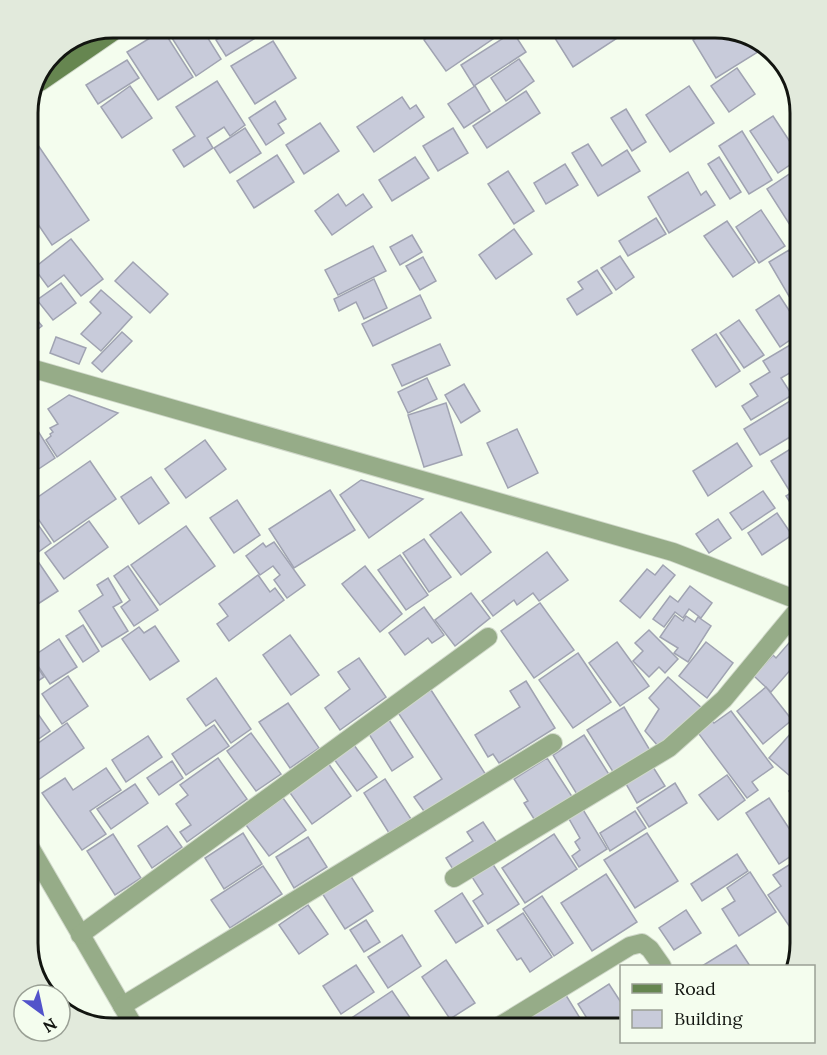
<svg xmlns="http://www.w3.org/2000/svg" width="827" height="1055" viewBox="0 0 827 1055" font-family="Lora,serif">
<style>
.building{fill:#c8cbda;stroke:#a0a3b2;stroke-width:1.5}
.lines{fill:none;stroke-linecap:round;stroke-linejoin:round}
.street-casing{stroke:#d0d8ca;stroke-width:20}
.secondary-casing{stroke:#d0d8ca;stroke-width:20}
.street{stroke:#96ac88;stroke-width:18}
.secondary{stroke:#668650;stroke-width:18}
.rim{fill:none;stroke:#121510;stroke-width:3}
</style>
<rect width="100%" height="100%" fill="#f4fdee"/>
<g class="building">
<path d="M 165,27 L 201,27 L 221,59 L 196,76 Z"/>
<path d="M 236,27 L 265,27 L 267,31 L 226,56 L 216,40 Z"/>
<path d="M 442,27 L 504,27 L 506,30 L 446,71 L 424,40 Z"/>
<path d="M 548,27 L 626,27 L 628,31 L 573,67 Z"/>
<path d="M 713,27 L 720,27 L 757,38 L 766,47 L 716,78 L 693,40 Z"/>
<path d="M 163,30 L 193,77 L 158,100 L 127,52 Z"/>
<path d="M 513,32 L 526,52 L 474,86 L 461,65 Z"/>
<path d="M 273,41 L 296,78 L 255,104 L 231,66 Z"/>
<path d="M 519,59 L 534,81 L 506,101 L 491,78 Z"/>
<path d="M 127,60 L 139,78 L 98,104 L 86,85 Z"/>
<path d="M 737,68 L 755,94 L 729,112 L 711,86 Z"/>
<path d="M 217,81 L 245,125 L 230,136 L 224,127 L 207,138 L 213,148 L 184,167 L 173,150 L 195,136 L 176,107 Z"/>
<path d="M 130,86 L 152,118 L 122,138 L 101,107 Z"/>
<path d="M 475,86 L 490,111 L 464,128 L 448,104 Z"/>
<path d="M 689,86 L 714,123 L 670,152 L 646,115 Z"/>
<path d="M 526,91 L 540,113 L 487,148 L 473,126 Z"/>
<path d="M 402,97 L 410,109 L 416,105 L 424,117 L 374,152 L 357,127 Z"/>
<path d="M 275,101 L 286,119 L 278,124 L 284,133 L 266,145 L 249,118 Z"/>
<path d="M 626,109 L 646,142 L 632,151 L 611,118 Z"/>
<path d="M 773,116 L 800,157 L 800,158 L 778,173 L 750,131 Z"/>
<path d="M 320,123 L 339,151 L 304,174 L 286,145 Z"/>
<path d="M 245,128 L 261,153 L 230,173 L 214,148 Z"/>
<path d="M 453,128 L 468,153 L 438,171 L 423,146 Z"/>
<path d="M 27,129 L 89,220 L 52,245 L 27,208 Z"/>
<path d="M 742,131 L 772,180 L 749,194 L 719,146 Z"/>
<path d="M 588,144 L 602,166 L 627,150 L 640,171 L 598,196 L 572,153 Z"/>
<path d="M 277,155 L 294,182 L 254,208 L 237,181 Z"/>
<path d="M 415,157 L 429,178 L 392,201 L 379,180 Z"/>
<path d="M 719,157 L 741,192 L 730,199 L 708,164 Z"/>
<path d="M 565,164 L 578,185 L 546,204 L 534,183 Z"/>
<path d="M 800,167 L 800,234 L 797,236 L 767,189 Z"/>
<path d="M 508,171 L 534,211 L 514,224 L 488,184 Z"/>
<path d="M 688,172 L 701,195 L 706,191 L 715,205 L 669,233 L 648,197 Z"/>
<path d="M 338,194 L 346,206 L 363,194 L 372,207 L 332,235 L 315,211 Z"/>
<path d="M 761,210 L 785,246 L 759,263 L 736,227 Z"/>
<path d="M 656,218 L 666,234 L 628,256 L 619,241 Z"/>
<path d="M 727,221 L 755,262 L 733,277 L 704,236 Z"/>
<path d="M 514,229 L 532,254 L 496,279 L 479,255 Z"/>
<path d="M 412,235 L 422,252 L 400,265 L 390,247 Z"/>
<path d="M 71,239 L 103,279 L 81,296 L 64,275 L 48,287 L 34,268 Z"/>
<path d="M 373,246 L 386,271 L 338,295 L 325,270 Z"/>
<path d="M 789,250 L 800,267 L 800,299 L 793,303 L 769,262 Z"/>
<path d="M 620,256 L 634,277 L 616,290 L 601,268 Z"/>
<path d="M 423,257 L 436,281 L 420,290 L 406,266 Z"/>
<path d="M 133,262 L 168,294 L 150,313 L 115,281 Z"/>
<path d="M 597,270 L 612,293 L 577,315 L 567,299 L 583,289 L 578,282 Z"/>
<path d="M 374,279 L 387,308 L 364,319 L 356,302 L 339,311 L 334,299 Z"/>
<path d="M 61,283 L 76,303 L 53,320 L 37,300 Z"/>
<path d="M 101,290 L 132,317 L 101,351 L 81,334 L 101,313 L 90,302 Z"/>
<path d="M 420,295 L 431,318 L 373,346 L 362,324 Z"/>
<path d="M 779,295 L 800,327 L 800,333 L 780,347 L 756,310 Z"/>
<path d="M 27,308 L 42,326 L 27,338 Z"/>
<path d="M 739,320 L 764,355 L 744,368 L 720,333 Z"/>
<path d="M 122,332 L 132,341 L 102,372 L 92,363 Z"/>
<path d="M 716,334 L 740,371 L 716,387 L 692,350 Z"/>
<path d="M 56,337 L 86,348 L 79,364 L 50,353 Z"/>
<path d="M 440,344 L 450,365 L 402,386 L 392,365 Z"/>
<path d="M 790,345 L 800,360 L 800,367 L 781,378 L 792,395 L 751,420 L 742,406 L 758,396 L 750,384 L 770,372 L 763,361 Z"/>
<path d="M 800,370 L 800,391 L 790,376 Z"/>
<path d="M 427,378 L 437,399 L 408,413 L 398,392 Z"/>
<path d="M 464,384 L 480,411 L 461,423 L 445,395 Z"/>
<path d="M 69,395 L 118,413 L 57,457 L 46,440 L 51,436 L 50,434 L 53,432 L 50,428 L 58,424 L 48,409 Z"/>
<path d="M 790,401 L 800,417 L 800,431 L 760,455 L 744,429 Z"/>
<path d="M 446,403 L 462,455 L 424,467 L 408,415 Z"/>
<path d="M 36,428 L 55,458 L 34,472 L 27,461 L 27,434 Z"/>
<path d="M 517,429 L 538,473 L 508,488 L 487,443 Z"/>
<path d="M 205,440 L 226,469 L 186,498 L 165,469 Z"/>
<path d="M 737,443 L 752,466 L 708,496 L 693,471 Z"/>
<path d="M 800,443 L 800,483 L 789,490 L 771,461 Z"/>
<path d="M 90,461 L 116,499 L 54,542 L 28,504 Z"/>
<path d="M 151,477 L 169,503 L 139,524 L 121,497 Z"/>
<path d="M 361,480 L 423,499 L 369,538 L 340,495 Z"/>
<path d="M 800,487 L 800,518 L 786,496 Z"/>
<path d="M 330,490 L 355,530 L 294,568 L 269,529 Z"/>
<path d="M 763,491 L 775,508 L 742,530 L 730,513 Z"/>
<path d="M 237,500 L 260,535 L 234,553 L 210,518 Z"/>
<path d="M 27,509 L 51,543 L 27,560 Z"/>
<path d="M 461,512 L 491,552 L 461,575 L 430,535 Z"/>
<path d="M 777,513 L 792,535 L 762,555 L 748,533 Z"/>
<path d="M 718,519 L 731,538 L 709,553 L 696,534 Z"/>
<path d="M 89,521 L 108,547 L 64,579 L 45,553 Z"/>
<path d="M 186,526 L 215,566 L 160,605 L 131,565 Z"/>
<path d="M 424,539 L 451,577 L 429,592 L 403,553 Z"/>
<path d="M 274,542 L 305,585 L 287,598 L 274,580 L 280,575 L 273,566 L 260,575 L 246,556 L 263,543 L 266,547 Z"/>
<path d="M 547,552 L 568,580 L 539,601 L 533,593 L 517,605 L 514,600 L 493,616 L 482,601 Z"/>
<path d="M 400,555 L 428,595 L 406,610 L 378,570 Z"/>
<path d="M 37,560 L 58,591 L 27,611 L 27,566 Z"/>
<path d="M 663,565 L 675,575 L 640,618 L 620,601 L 647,569 L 655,575 Z"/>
<path d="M 128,566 L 158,610 L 134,626 L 121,607 L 130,600 L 114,576 Z"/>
<path d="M 365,566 L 402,614 L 380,632 L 342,584 Z"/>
<path d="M 258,575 L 270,592 L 275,588 L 284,600 L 229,641 L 217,624 L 228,616 L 219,604 Z"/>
<path d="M 108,578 L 122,602 L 113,607 L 128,631 L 102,647 L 79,611 L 103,595 L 97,585 Z"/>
<path d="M 690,586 L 712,603 L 701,618 L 689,609 L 683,618 L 675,612 L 664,627 L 653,619 L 670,596 L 678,602 Z"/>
<path d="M 471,593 L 490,618 L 455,646 L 435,620 Z"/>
<path d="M 540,603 L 574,650 L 534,678 L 501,631 Z"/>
<path d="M 424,607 L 444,635 L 432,643 L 428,638 L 405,655 L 389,633 Z"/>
<path d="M 675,615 L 683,621 L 686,616 L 695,622 L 698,617 L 711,626 L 688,662 L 674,653 L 678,648 L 660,637 Z"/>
<path d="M 83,625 L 99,651 L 83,662 L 66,636 Z"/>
<path d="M 155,626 L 179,661 L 150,680 L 122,639 L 139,627 L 144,633 Z"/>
<path d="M 649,630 L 678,659 L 665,673 L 659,667 L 649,677 L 633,661 L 643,651 L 635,643 Z"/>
<path d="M 290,635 L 319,675 L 291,695 L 263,655 Z"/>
<path d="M 59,639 L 77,667 L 50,684 L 32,657 Z"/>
<path d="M 617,642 L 649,686 L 620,706 L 589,663 Z"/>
<path d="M 706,642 L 733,663 L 707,698 L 679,676 Z"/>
<path d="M 789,643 L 800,652 L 800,659 L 771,692 L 754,676 L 773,655 L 776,658 Z"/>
<path d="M 578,653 L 611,702 L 573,728 L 539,680 Z"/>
<path d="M 31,657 L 44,677 L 27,688 L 27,660 Z"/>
<path d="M 359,658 L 386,697 L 340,730 L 325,708 L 350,689 L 338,672 Z"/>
<path d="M 68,676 L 88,706 L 62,724 L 42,694 Z"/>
<path d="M 668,677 L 705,711 L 658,746 L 645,731 L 659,709 L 649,698 Z"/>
<path d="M 216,678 L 251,729 L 231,743 L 215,720 L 206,726 L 187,699 Z"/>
<path d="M 526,681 L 555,728 L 499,763 L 493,754 L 488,757 L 475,735 L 520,707 L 510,691 Z"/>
<path d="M 766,687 L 792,720 L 763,744 L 737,711 Z"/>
<path d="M 431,690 L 486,775 L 426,814 L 414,797 L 442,779 L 397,711 Z"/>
<path d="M 288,703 L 319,748 L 290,768 L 259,722 Z"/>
<path d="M 31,704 L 50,731 L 27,747 L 27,707 Z"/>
<path d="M 624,707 L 651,752 L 615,775 L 587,730 Z"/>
<path d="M 731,711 L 773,767 L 752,782 L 758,790 L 747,798 L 696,730 L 711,720 L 714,723 Z"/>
<path d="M 389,720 L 413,757 L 392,771 L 369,734 Z"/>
<path d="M 67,723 L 84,748 L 35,782 L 27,771 L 27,751 Z"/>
<path d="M 800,723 L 800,765 L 790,776 L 769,758 Z"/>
<path d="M 214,725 L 229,746 L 186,775 L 172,754 Z"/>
<path d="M 251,733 L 281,774 L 256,791 L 227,751 Z"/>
<path d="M 584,735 L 610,776 L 578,796 L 553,755 Z"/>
<path d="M 148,736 L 162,757 L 126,782 L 112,760 Z"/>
<path d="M 354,745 L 377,777 L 357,791 L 334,759 Z"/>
<path d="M 218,758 L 247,799 L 187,842 L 180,832 L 191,825 L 176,804 L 188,795 L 180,785 Z"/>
<path d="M 547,758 L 573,798 L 536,822 L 524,803 L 528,801 L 514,779 Z"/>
<path d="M 172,761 L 183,778 L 159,795 L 147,778 Z"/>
<path d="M 328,763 L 351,796 L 312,824 L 288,790 Z"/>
<path d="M 653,767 L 665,786 L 637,803 L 626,784 Z"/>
<path d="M 106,768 L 121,790 L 90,811 L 106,834 L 82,850 L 42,793 L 65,778 L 73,790 Z"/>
<path d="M 727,775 L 745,800 L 718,820 L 699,795 Z"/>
<path d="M 385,779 L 411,819 L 389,833 L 364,793 Z"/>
<path d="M 675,783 L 687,803 L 649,827 L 637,808 Z"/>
<path d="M 135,784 L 148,803 L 111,829 L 97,809 Z"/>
<path d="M 800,784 L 800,810 L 789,791 Z"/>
<path d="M 283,798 L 306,830 L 269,856 L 246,825 Z"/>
<path d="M 769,798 L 800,845 L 800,850 L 779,864 L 746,813 Z"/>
<path d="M 582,808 L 607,849 L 579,867 L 572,856 L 580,850 L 575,842 L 580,838 L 569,819 Z"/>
<path d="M 635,811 L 646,828 L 610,851 L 600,833 Z"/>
<path d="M 483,822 L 497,843 L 454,871 L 446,858 L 473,841 L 467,832 Z"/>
<path d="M 167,826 L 182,847 L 152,868 L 138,846 Z"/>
<path d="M 243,833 L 262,864 L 224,889 L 205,858 Z"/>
<path d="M 647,833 L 678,881 L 635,908 L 604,860 Z"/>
<path d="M 113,834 L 141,878 L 115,895 L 87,851 Z"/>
<path d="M 554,834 L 577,869 L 525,903 L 502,868 Z"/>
<path d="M 308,837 L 327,867 L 294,888 L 276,857 Z"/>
<path d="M 737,854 L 748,871 L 702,901 L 691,884 Z"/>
<path d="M 492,863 L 519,904 L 488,924 L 473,901 L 483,894 L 472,877 Z"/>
<path d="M 792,863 L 800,875 L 800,929 L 794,933 L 768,895 L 781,886 L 773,875 Z"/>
<path d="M 263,866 L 282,894 L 230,928 L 211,900 Z"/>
<path d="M 750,872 L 776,912 L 739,936 L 722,909 L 735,901 L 727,888 Z"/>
<path d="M 606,874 L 637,922 L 592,951 L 561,903 Z"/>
<path d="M 350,875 L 373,911 L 345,929 L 322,893 Z"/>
<path d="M 462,893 L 483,926 L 456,943 L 435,911 Z"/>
<path d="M 542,896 L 573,943 L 554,956 L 523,909 Z"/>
<path d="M 308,905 L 328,934 L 299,954 L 279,925 Z"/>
<path d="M 686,910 L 701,933 L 674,950 L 659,928 Z"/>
<path d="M 523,913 L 552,957 L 530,972 L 521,958 L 517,960 L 497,930 Z"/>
<path d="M 366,920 L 380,942 L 364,952 L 350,930 Z"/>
<path d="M 402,935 L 421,966 L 388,988 L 368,957 Z"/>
<path d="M 736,945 L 750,966 L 702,966 Z"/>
<path d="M 446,960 L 475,1003 L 450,1019 L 422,977 Z"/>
<path d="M 356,965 L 374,992 L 341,1014 L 323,986 Z"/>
<path d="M 609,984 L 622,1004 L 622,1028 L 593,1028 L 578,1004 Z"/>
<path d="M 392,991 L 417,1028 L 356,1028 L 350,1019 Z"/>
<path d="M 564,992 L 586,1028 L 523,1028 L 518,1021 Z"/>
</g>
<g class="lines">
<g class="street-casing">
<g id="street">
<path d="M 27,367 L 673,552 L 800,601"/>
<path d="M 27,842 L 135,1028"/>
<path d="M 454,878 L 669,748 L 724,699 L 800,607"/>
<path d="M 80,935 L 488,637"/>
<path d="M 122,1006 L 553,743"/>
<path d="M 496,1028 L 630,946 L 642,943 L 650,949 L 662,966"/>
</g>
</g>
<g class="secondary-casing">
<path id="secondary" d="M 40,82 L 120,27"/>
</g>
<use href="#street" class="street"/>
<use href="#secondary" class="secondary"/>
</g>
<path d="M0 0H827V1055H0ZM113 38H715A75 75 0 0 1 790 113V943A75 75 0 0 1 715 1018H113A75 75 0 0 1 38 943V113A75 75 0 0 1 113 38Z" fill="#e2eadc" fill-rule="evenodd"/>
<path class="rim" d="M113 38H715A75 75 0 0 1 790 113V943A75 75 0 0 1 715 1018H113A75 75 0 0 1 38 943V113A75 75 0 0 1 113 38Z"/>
<rect x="620" y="965" width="195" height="78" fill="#f4fdee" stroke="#9aa095" stroke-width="1.5"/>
<rect x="632" y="984" width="30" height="9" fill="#668650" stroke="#9aa095" stroke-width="1.5"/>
<text x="674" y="995" font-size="18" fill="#121510">Road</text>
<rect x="632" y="1010" width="30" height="18" fill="#c8cbda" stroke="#9aa095" stroke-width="1.5"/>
<text x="674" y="1025" font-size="18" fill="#121510">Building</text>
<g transform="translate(42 1013) rotate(147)"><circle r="28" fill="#f4fdee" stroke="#9aa095" stroke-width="1.5"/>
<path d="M0-4.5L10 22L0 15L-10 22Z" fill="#5253ca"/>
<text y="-9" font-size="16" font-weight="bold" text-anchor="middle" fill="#121510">N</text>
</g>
</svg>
